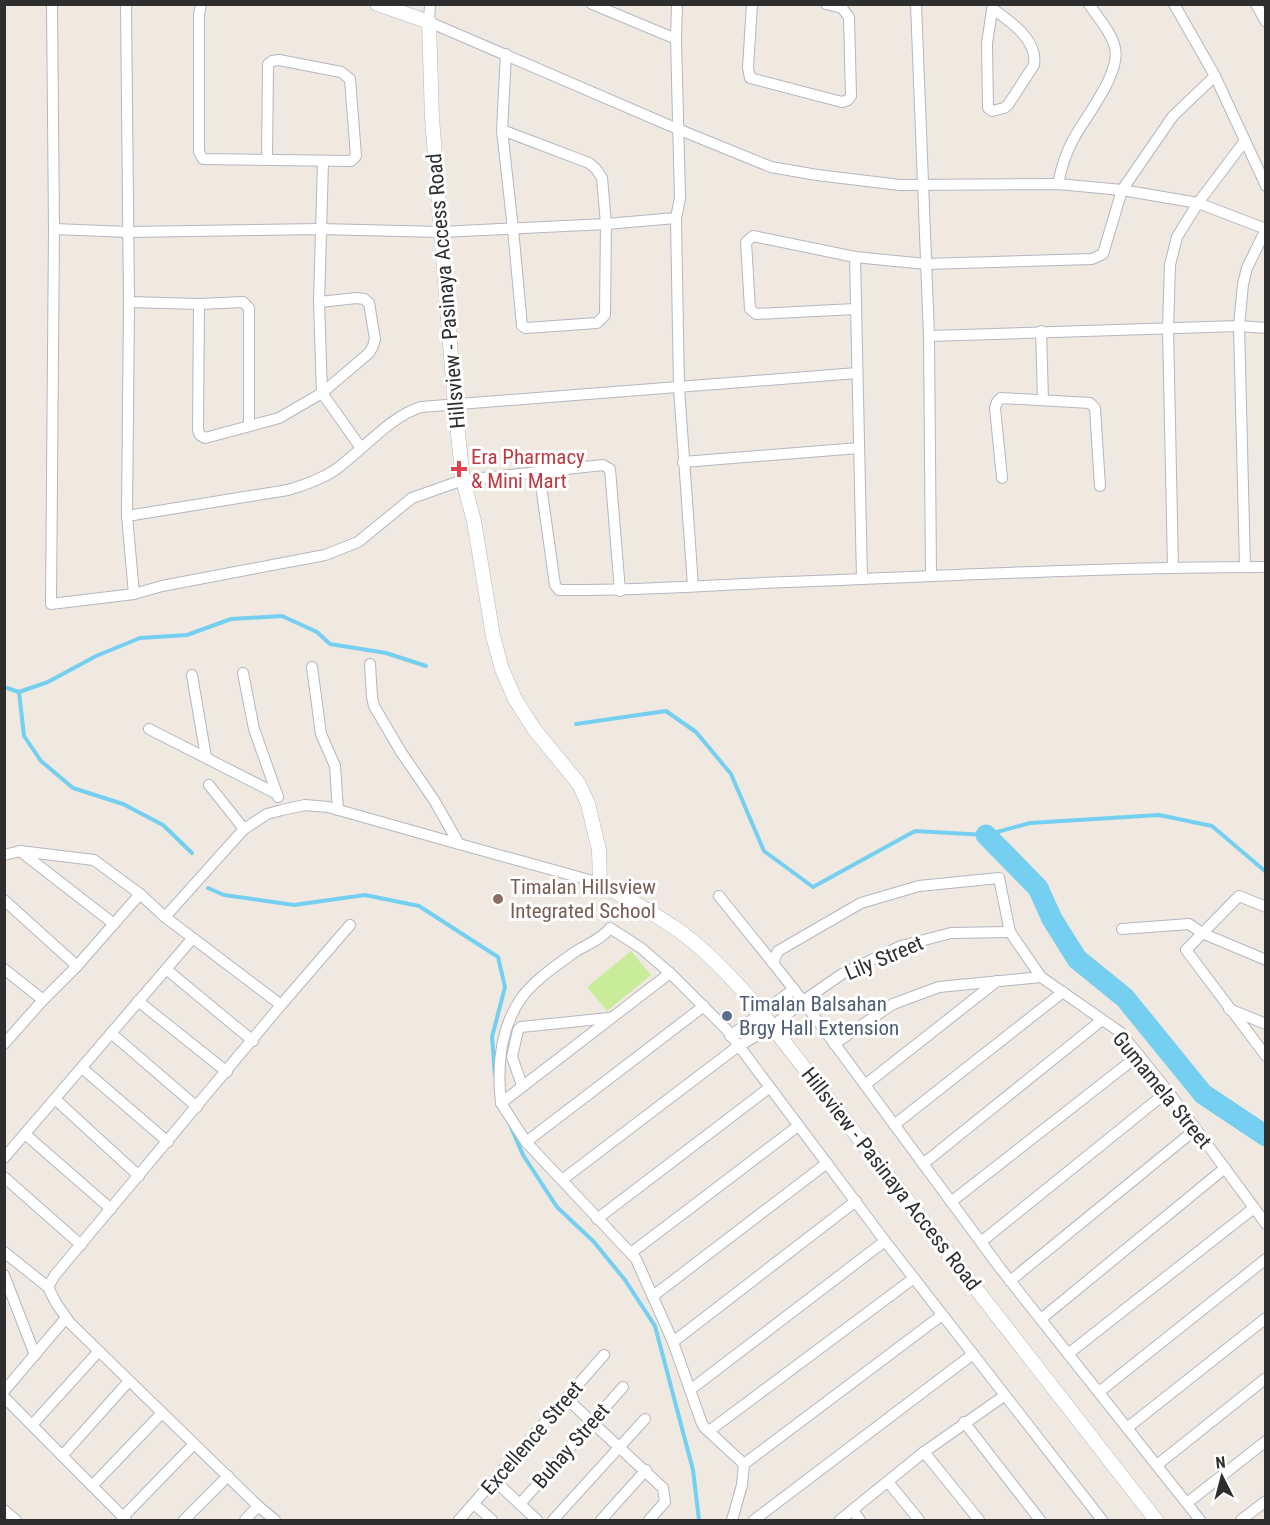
<svg xmlns="http://www.w3.org/2000/svg" width="1270" height="1525" viewBox="0 0 1270 1525" font-family="'Roboto Condensed',sans-serif">
<style>
.pitch{fill:#c9ec9a}
.lines{fill:none;stroke-linecap:round;stroke-linejoin:round}
.stream{stroke:#75cff0;stroke-width:4}
.river{stroke:#75cff0;stroke-width:21}
.minor-casing{stroke:#b4b7c1;stroke-width:12}
.tertiary-casing{stroke:#b4b7c1;stroke-width:15}
.minor{stroke:#fff;stroke-width:10}
.tertiary{stroke:#fff;stroke-width:14}
.health-dot{fill:#e0444e;stroke:#fff;stroke-width:2}
.education-dot{fill:#8d6e63;stroke:#fff;stroke-width:2}
.service-dot{fill:#5c6f8a;stroke:#fff;stroke-width:2}
.labels{text-anchor:middle;stroke-width:6;stroke-linejoin:round;paint-order:stroke}
.street-label{font-size:21px;fill:#2e2e2e;stroke:#fff}
.health-label{font-size:21px;fill:#be3a42;stroke:#fff;text-anchor:start}
.education-label{font-size:21px;fill:#785e54;stroke:#fff;text-anchor:start}
.service-label{font-size:21px;fill:#4e5e75;stroke:#fff;text-anchor:start}
</style>
<rect width="100%" height="100%" fill="#efe9e1"/>
<path class="pitch" d="M 631,951 L 651,975 L 607,1011 L 587,987 Z"/>
<g class="lines">
<g class="stream">
<path d="M 4,687 L 19,692 L 48,682 L 96,656 L 140,638 L 187,635 L 231,619 L 282,616 L 317,632 L 330,644 L 386,653 L 426,666"/>
<path d="M 19,692 L 24,736 L 41,761 L 73,788 L 123,804 L 163,825 L 192,853"/>
<path d="M 576,724 L 666,711 L 696,732 L 731,774 L 764,851 L 813,887 L 915,831 L 986,835 L 1030,823 L 1159,815 L 1212,826 L 1266,872"/>
<path d="M 208,888 L 224,895 L 294,905 L 365,895 L 419,906 L 498,957 L 505,987 L 492,1037 L 495,1076"/>
<path d="M 510,1125 L 523,1155 L 557,1207 L 594,1242 L 625,1280 L 655,1326 L 693,1470 L 699,1520"/>
</g>
<path class="river" d="M 986,835 L 1038,888 L 1052,919 L 1077,959 L 1125,998 L 1203,1094 L 1266,1136"/>
<g class="minor-casing">
<g id="minor">
<path d="M 52,4 L 54,229 L 51,604 L 134,594 L 162,586 L 325,555 L 358,542 L 412,498 L 463,480 L 603,465 L 610,469 L 620,591"/>
<path d="M 126,4 L 129,302 L 127,516 L 134,594"/>
<path d="M 201,4 L 199,15 L 199,152 L 203,159 L 351,161 L 356,156 L 350,79 L 341,72 L 279,60 L 272,61 L 268,64 L 267,160"/>
<path d="M 430,4 L 429,22 L 680,130 L 771,167 L 817,175 L 900,185 L 1058,184 L 1122,190 L 1198,203 L 1266,229"/>
<path d="M 592,4 L 676,39"/>
<path d="M 677,4 L 676,39 L 680,198 L 676,218 L 679,388 L 693,586"/>
<path d="M 752,4 L 748,68 L 750,78 L 842,102 L 848,100 L 851,96 L 849,17 L 842,8 L 826,4"/>
<path d="M 916,4 L 929,336 L 931,576"/>
<path d="M 993,4 L 987,43 L 988,108 L 992,111 L 1004,108 L 1008,105 L 1034,65 C 1038,40 1011,22 993,9"/>
<path d="M 1174,4 L 1215,76 L 1266,186"/>
<path d="M 1256,4 L 1266,22"/>
<path d="M 502,130 L 589,163 L 596,169 L 602,178 L 606,224 L 605,315 L 597,323 L 526,328 L 522,326 L 513,229 L 502,130 L 506,54"/>
<path d="M 323,162 L 319,302 L 322,393 L 361,448"/>
<path d="M 1058,184 C 1061,169 1065,154 1073,140 C 1085,117 1121,74 1115,48 C 1112,33 1098,18 1089,4"/>
<path d="M 54,229 L 129,232 L 320,229 L 440,232 L 606,224 L 676,218"/>
<path d="M 855,257 L 862,579"/>
<path d="M 129,302 L 199,304 L 243,302 L 249,308 L 249,424"/>
<path d="M 199,304 L 198,430 L 200,435 L 205,438 L 279,418 L 322,393 L 369,353 L 373,346 L 375,339 L 369,303 L 364,299 L 357,298 L 319,302"/>
<path d="M 855,309 L 756,314 L 750,309 L 746,242 L 753,236 L 855,257 L 926,264 L 1092,259 L 1103,254 L 1122,190 L 1173,116 L 1215,76"/>
<path d="M 1041,331 L 1043,400"/>
<path d="M 929,336 L 1239,326 L 1266,328"/>
<path d="M 683,462 L 859,448"/>
<path d="M 539,471 L 555,585 L 559,590 C 635,591 710,585 785,582 C 945,576 1105,567 1266,567"/>
<path d="M 1002,478 L 995,408 L 997,402 L 1001,398 L 1090,403 L 1095,408 L 1100,486"/>
<path d="M 127,516 L 288,490 C 305,485 320,480 335,470 C 362,451 389,417 421,407 L 857,373"/>
<path d="M 1245,567 L 1239,326 L 1243,284 L 1247,268 L 1266,229"/>
<path d="M 1173,568 L 1168,328 L 1170,265 L 1177,237 L 1198,203 L 1244,142"/>
<path d="M 370,664 L 372,697 L 374,706 L 401,752 L 434,800 L 459,844 L 600,883"/>
<path d="M 312,667 L 321,734 L 335,766 L 338,810"/>
<path d="M 243,673 L 254,729 L 278,797"/>
<path d="M 192,675 L 206,757"/>
<path d="M 149,729 L 277,794"/>
<path d="M 209,785 L 244,829"/>
<path d="M 20,851 L 114,924"/>
<path d="M 4,855 L 20,851 L 94,860 L 140,894 L 165,917 L 244,829 L 267,814 L 282,810 L 305,805 L 328,807 L 459,844"/>
<path d="M 719,896 L 773,963"/>
<path d="M 4,900 L 77,966"/>
<path d="M 1266,907 L 1239,896 L 1186,950 L 1266,1056"/>
<path d="M 165,917 L 281,1005 L 55,1275 L 48,1287 L 56,1303 L 70,1323 L 258,1506 L 275,1520"/>
<path d="M 1122,929 L 1189,924 L 1202,933 L 1266,960"/>
<path d="M 4,969 L 43,1000"/>
<path d="M 166,969 L 253,1041"/>
<path d="M 670,973 L 501,1103 L 526,1142 L 636,1259 L 673,1342 L 701,1421 L 704,1427 L 744,1464 L 742,1485 L 732,1520"/>
<path d="M 138,1001 L 227,1072"/>
<path d="M 281,1005 L 350,925"/>
<path d="M 1229,1009 L 1266,1024"/>
<path d="M 111,1033 L 197,1107"/>
<path d="M 730,1036 L 794,989"/>
<path d="M 4,1044 L 43,1000 L 77,966 L 140,894"/>
<path d="M 834,1044 L 893,1004 L 939,987 L 1041,977"/>
<path d="M 82,1068 L 168,1142"/>
<path d="M 522,1085 L 512,1057 L 518,1030 L 521,1027 L 609,1018"/>
<path d="M 865,1085 L 997,981"/>
<path d="M 55,1099 L 139,1176"/>
<path d="M 501,1103 C 497,1068 500,1030 520,1000 C 532,982 554,967 572,954 C 584,945 600,941 610,928 L 641,948 L 670,973 L 727,1030 L 885,1241 L 1102,1520"/>
<path d="M 894,1125 L 1063,992"/>
<path d="M 25,1134 L 111,1209"/>
<path d="M 526,1142 L 704,1006"/>
<path d="M 4,1158 L 192,939"/>
<path d="M 923,1164 L 1102,1020"/>
<path d="M 4,1177 L 81,1245"/>
<path d="M 562,1180 L 737,1047 L 773,1026 L 803,1001 L 842,974 L 901,946 L 951,933 L 1010,932"/>
<path d="M 951,1202 L 1139,1055"/>
<path d="M 597,1219 L 769,1088"/>
<path d="M 981,1242 L 1168,1091"/>
<path d="M 4,1252 L 48,1287"/>
<path d="M 631,1253 L 798,1126"/>
<path d="M 4,1275 L 35,1355"/>
<path d="M 1010,1281 L 1196,1129"/>
<path d="M 653,1296 L 827,1163"/>
<path d="M 1041,1319 L 1225,1168"/>
<path d="M 673,1342 L 856,1201"/>
<path d="M 1068,1354 L 1254,1208"/>
<path d="M 690,1390 L 885,1241"/>
<path d="M 4,1391 L 66,1318"/>
<path d="M 1099,1392 L 1266,1259"/>
<path d="M 4,1397 L 126,1520"/>
<path d="M 567,1399 L 663,1488 L 665,1502 L 649,1520"/>
<path d="M 964,1422 L 1040,1520"/>
<path d="M 32,1425 L 99,1351"/>
<path d="M 1127,1428 L 1266,1318"/>
<path d="M 709,1431 L 914,1278"/>
<path d="M 924,1452 L 979,1520"/>
<path d="M 62,1456 L 129,1381"/>
<path d="M 744,1464 L 942,1315"/>
<path d="M 1157,1465 L 1266,1378"/>
<path d="M 495,1481 L 537,1520"/>
<path d="M 888,1482 L 919,1520"/>
<path d="M 92,1486 L 162,1413"/>
<path d="M 1187,1503 L 1266,1441"/>
<path d="M 474,1504 L 492,1520"/>
<path d="M 520,1504 L 623,1387"/>
<path d="M 4,1510 L 16,1520"/>
<path d="M 853,1511 L 860,1520"/>
<path d="M 123,1517 L 194,1444"/>
<path d="M 184,1520 L 228,1476"/>
<path d="M 245,1520 L 258,1506"/>
<path d="M 459,1520 L 604,1355"/>
<path d="M 553,1520 L 645,1419"/>
<path d="M 601,1520 L 646,1470"/>
<path d="M 754,1520 L 973,1354"/>
<path d="M 840,1520 L 924,1452 L 1004,1396"/>
<path d="M 1200,1520 L 1000,1268 L 803,1001 L 773,963 L 778,951 L 861,903 L 919,886 L 999,878 L 1010,932 L 1041,977 L 1120,1032 L 1170,1094 L 1266,1224"/>
<path d="M 1241,1520 L 1266,1501"/>
</g>
</g>
<g class="tertiary-casing">
<path id="tertiary" d="M 377,4 L 429,22 L 432,118 L 455,406 L 463,480 L 474,521 L 493,636 L 502,669 L 515,699 L 534,729 L 579,784 L 588,804 L 599,850 L 600,883 C 625,898 651,911 675,928 C 703,947 727,973 749,997 L 1156,1520"/>
</g>
<use href="#minor" class="minor"/>
<use href="#tertiary" class="tertiary"/>
</g>
<path class="health-dot" d="M456 460h6v6h6v6h-6v6h-6v-6h-6v-6h6z"/>
<circle class="education-dot" cx="498" cy="899" r="6"/>
<circle class="service-dot" cx="727" cy="1016" r="6"/>
<g class="labels">
<g class="street-label">
<text transform="translate(446 291) rotate(-95)" y="7">Hillsview - Pasinaya Access Road</text>
<text transform="translate(884 958) rotate(-23)" y="7">Lily Street</text>
<text transform="translate(1162 1090) rotate(51)" y="7">Gumamela Street</text>
<text transform="translate(891 1179) rotate(52)" y="7">Hillsview - Pasinaya Access Road</text>
<text transform="translate(532 1438) rotate(-49)" y="7">Excellence Street</text>
<text transform="translate(571 1446) rotate(-49)" y="7">Buhay Street</text>
</g>
<g class="health-label">
<text x="471" y="464">Era Pharmacy<tspan x="471" dy="24">&amp; Mini Mart</tspan></text>
</g>
<g class="education-label">
<text x="510" y="894">Timalan Hillsview<tspan x="510" dy="24">Integrated School</tspan></text>
</g>
<g class="service-label">
<text x="739" y="1011">Timalan Balsahan<tspan x="739" dy="24">Brgy Hall Extension</tspan></text>
</g>
</g>
<rect width="1270" height="1525" fill="none" stroke="#2e2e2e" stroke-width="12"/>
<g transform="translate(1222 1477) rotate(354)" stroke="#ffffff" stroke-width="4.5" paint-order="stroke">
<path d="M0-4.5L10 22L0 15L-10 22Z" fill="#2e2e2e"/>
<text y="-9" font-size="16" font-weight="bold" text-anchor="middle" fill="#2e2e2e">N</text>
</g>
</svg>
